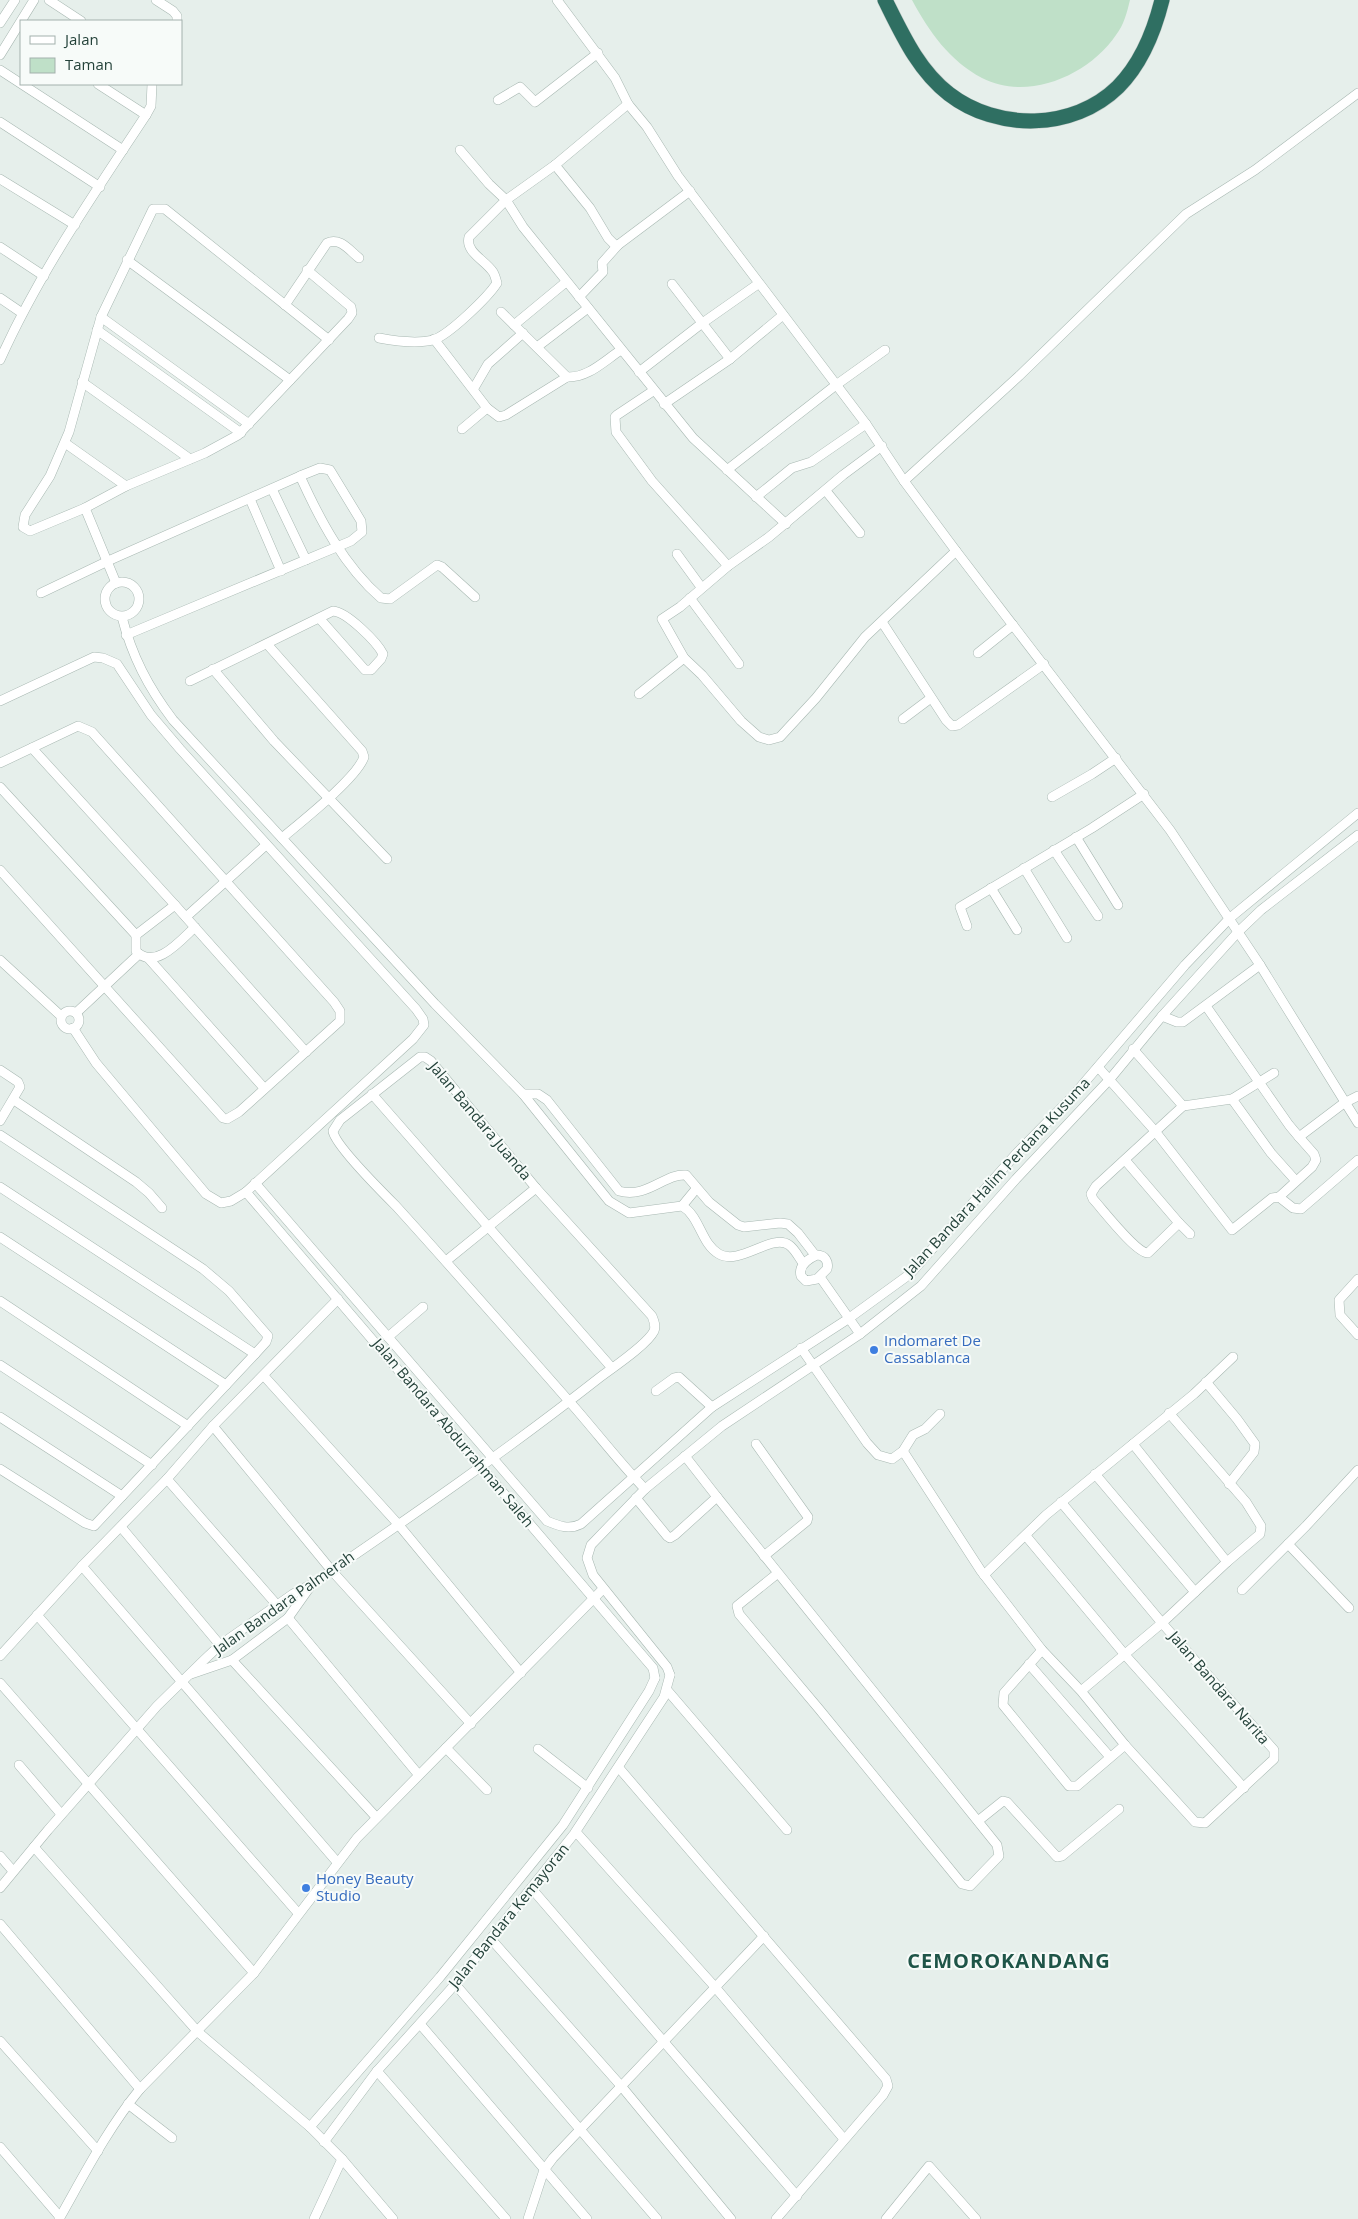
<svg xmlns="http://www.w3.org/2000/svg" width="1358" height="2219" viewBox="0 0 1358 2219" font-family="'Open Sans',sans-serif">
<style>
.green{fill:#bfe0c8}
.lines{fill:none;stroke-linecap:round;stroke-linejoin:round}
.minor-casing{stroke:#a8b8b2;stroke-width:10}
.motorway-casing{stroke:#c2cac8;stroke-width:16}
.minor{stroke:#fff;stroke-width:9}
.motorway{stroke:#2f6f62;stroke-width:15}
.shop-dot{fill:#3f7fe0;stroke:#f7fbf9;stroke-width:2}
.labels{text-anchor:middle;stroke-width:4;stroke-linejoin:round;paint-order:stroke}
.street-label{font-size:15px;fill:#24423a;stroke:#f7fbf9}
.shop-label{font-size:15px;fill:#366cbe;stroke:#f7fbf9;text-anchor:start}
.district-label{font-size:20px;font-weight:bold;letter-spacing:1px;fill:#1f5548;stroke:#f7fbf9}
</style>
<rect width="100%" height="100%" fill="#e6efeb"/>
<path class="green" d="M 912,0 L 1130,0 C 1127,12 1124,25 1116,35 C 1089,75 1028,102 982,78 C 950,61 929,32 912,0 Z"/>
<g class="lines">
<g class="minor-casing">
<g id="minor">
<path d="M 49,0 L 81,21"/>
<path d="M 156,0 L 173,11 L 177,16 L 177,21"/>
<path d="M 557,0 L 615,78 L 628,104 L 647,127 L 678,176 L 866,424 L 904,481 L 956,551 L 1170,830 L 1260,965 L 1358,1123"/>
<path d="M 0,23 L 15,0"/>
<path d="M 0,55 L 34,0"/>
<path d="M 0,70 L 123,150"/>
<path d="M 98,84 L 146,115"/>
<path d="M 498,100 L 520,87 L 535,102 L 598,53"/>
<path d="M 628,104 L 555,165 L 506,200 L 523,227 L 693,438 L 786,524"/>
<path d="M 0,122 L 100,187"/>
<path d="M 555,165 L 590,208 L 608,238 L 615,245 L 618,245 L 690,191"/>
<path d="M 0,179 L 75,225"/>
<path d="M 0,247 L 44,276"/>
<path d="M 127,260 L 290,380"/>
<path d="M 672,284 L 730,359"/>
<path d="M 579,297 L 603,272 L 602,263 L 618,245"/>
<path d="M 0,298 L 22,313"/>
<path d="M 285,305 L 327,243 C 340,237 349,250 359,258"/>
<path d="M 501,312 L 567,377"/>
<path d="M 101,317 L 249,424"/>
<path d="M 514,325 L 566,282"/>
<path d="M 97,330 L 241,433"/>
<path d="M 379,338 C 395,341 417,344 433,340 C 449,335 488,297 497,283 C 496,280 495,275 493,272 C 485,260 465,252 469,237 L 506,200 L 489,184 L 460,150"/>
<path d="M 434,339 L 487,408 L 499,417 L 506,415 L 567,377 C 588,378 604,361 621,350"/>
<path d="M 537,347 L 588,308"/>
<path d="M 0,360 C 39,273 94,194 146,115 L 151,106 L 152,84"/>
<path d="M 639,372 L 701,324 L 758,284"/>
<path d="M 82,382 L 190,459"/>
<path d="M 474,388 L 488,364 L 523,333"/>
<path d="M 653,391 L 617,415 L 615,417 L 616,432 L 652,481 L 728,566"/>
<path d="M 664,404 L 730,359 L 783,315"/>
<path d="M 462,429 L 487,408"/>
<path d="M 65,443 L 126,486"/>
<path d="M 882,446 L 843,475 L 769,537 L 728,566 L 680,607 L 662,619 L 684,658 L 702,675 L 741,721 L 759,737 L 769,740 L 780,737 L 816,698 L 865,637 L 956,551"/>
<path d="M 727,470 L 836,385 L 885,350"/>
<path d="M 300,476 C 320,520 344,566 381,598 L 390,599 L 437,565 L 442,567 L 475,597"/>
<path d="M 904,481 L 1019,376 L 1186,214 L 1255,170 L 1358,93"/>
<path d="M 272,489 L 306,560"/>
<path d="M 826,491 L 860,533"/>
<path d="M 756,497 L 792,468 L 811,462 L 866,424"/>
<path d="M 250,499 L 281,571"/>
<path d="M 85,508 L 30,531 L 23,527 L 25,515 L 50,476 L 69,432 L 101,317 L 153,209 L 165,209 L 329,340"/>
<path d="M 677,554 L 701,587"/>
<circle cx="122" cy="599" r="17"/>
<path d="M 116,583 L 85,508 L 126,486 L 205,453 L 238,435 L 348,319 L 352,313 L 351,307 L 307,270"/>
<path d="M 41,593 L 108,561 L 300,476 L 320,468 L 330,470 L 361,521 L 362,532 L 351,541 L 126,635"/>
<path d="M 690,598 L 739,664"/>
<path d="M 122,617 C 132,656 148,687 173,720 L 435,1004 L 523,1094 L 609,1201 L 629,1213 L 682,1206 C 700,1216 701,1244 719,1254 C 740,1266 772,1233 789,1245 C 795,1249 799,1258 803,1263"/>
<path d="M 882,622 L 946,720 L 952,726 L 958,725 L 1044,664"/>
<path d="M 267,644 L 362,751 L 364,757 C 357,778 301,822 282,838"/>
<path d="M 978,653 L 1013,625"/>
<path d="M 213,669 L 274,741 L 387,859"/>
<path d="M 190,681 L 333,611 C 347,612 377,642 383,654 L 381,659 L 371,670 L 365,670 L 320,619"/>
<path d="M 639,694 L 684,658"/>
<path d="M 0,701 L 94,657 L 103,658 L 117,664 L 151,715 L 180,749 L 416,1009 L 423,1019 L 424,1025 L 413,1039 L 246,1192 L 231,1201 L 221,1203 L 206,1194 L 96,1063 L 73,1028"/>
<path d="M 903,719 L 931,698"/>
<path d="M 32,748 L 175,905"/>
<path d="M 0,763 L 78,726 L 92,732 L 334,1002 L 340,1011 L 340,1021 L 239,1112 L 227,1119 L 223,1118 L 0,870"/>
<path d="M 0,787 L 136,935"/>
<path d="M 1052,797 L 1092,774 L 1116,758"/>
<path d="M 1076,837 L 1118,905"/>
<path d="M 1054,850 L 1098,916"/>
<path d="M 1024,868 L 1067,938"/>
<path d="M 991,888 L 1017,930"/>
<path d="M 186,917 L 266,845"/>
<path d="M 967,926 L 960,907 L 1092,828 L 1144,794"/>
<path d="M 195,927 C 180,941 155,971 136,951 L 136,935 L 175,905 L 306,1052"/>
<path d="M 149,959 L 264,1088"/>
<path d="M 0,960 L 61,1016"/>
<path d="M 1206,1006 L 1289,1125 L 1299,1137 L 1344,1103 L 1358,1096"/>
<circle cx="70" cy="1020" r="9"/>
<path d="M 76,1013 L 139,954"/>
<path d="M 1162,1016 L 1177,1022 L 1183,1022 L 1260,965"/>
<path d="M 1133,1049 L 1183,1106 L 1232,1099 L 1274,1073"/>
<path d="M 1098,1067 L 1155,1131 L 1232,1230 L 1272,1198 L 1279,1197 L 1293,1208 L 1301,1209 L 1358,1160"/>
<path d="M 0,1070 L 18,1082 L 20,1087 L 0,1121"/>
<path d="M 372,1094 L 612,1368"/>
<path d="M 523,1094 L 538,1094 L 547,1100 L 619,1191 C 647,1199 665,1173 686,1175 L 709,1202 L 738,1225 L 744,1227 L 780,1223 L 788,1224 L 798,1233 L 815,1255"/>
<path d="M 1232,1099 L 1271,1153 L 1296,1181"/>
<path d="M 14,1100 L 136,1182 L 149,1193 L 162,1208"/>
<path d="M 0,1135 L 203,1269 L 229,1291 L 268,1336 L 266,1342 L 255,1354 L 94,1526 L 85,1523 L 0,1469"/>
<path d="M 1125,1160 L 1179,1223 L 1148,1253 C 1136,1253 1103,1210 1093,1199 L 1091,1194 L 1096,1186 L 1183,1106"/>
<path d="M 255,1183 L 547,1521 C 559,1526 569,1530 581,1524 L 712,1407 L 848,1319 L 910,1274 L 1015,1155 L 1072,1097 L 1185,965 L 1230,918 L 1358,813"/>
<path d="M 0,1187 L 255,1354"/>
<path d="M 246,1192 L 653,1668 L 655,1678"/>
<path d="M 1279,1197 L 1312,1167 L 1316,1160 L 1314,1154 L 1299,1137"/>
<path d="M 682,1206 L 696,1189"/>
<path d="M 1179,1223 L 1190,1234"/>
<path d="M 0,1237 L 226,1385"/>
<path d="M 817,1255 C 825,1255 829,1262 827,1269 L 817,1279 L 806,1281 L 801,1276 C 798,1265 808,1259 817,1255 Z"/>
<path d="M 446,1261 L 536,1188"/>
<path d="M 820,1277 L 860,1334"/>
<path d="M 1358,1279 L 1339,1300 L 1340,1315 L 1358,1335"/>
<path d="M 0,1301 L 188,1426"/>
<path d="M 388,1337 L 423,1307"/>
<path d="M 801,1348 L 867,1443 L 878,1455 L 892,1459 L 903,1451 L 913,1435 L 925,1429 L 940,1414"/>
<path d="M 0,1365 L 152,1465"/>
<path d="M 264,1376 L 398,1524 L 521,1673"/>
<path d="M 1206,1382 L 1237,1419 L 1255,1444 L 1254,1452 L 1229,1484"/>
<path d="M 656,1391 L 674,1378 L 679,1377 L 712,1407"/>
<path d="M 0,1417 L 122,1496"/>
<path d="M 213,1426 L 332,1571 L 471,1724"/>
<path d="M 756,1444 L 808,1517 L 807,1521 L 764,1556"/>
<path d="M 1133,1444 L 1227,1562"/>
<path d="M 903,1451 L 981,1571 L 1042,1650 L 1081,1691 L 1125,1745 L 1195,1822 L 1205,1823 L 1274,1759 L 1274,1750 L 1162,1623 L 1081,1691"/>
<path d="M 1095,1474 L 1195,1592"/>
<path d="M 167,1479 L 277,1605"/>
<path d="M 717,1497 L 997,1845 L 999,1856 L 970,1886 L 962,1884 L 819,1709 L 739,1614 L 737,1606 L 778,1573"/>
<path d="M 636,1498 L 667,1536 L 670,1538 L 675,1535 L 717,1497 L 685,1456"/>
<path d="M 1061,1502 L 1162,1623 L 1227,1562 L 1260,1534 L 1261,1526 L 1246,1502 L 1169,1413"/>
<path d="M 121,1527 L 220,1645"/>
<path d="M 1026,1536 L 1126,1656 L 1244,1788"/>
<path d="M 1288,1544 L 1349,1608"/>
<path d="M 82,1566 L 337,1862"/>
<path d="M 984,1575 L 1046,1515 L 1194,1394 L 1233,1357"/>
<path d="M 1242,1590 L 1306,1526 L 1358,1470"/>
<path d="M 37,1615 L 298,1913"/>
<path d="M 288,1618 L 418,1774"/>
<path d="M 1042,1650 L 1004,1693 L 1003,1705 L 1069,1786 L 1077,1786 L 1125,1745"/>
<path d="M 0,1656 L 82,1566 L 167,1479 L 213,1426 L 338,1299"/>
<path d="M 232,1660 L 376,1817"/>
<path d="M 1029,1664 L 1110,1757"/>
<path d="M 191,1674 L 232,1660 L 288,1618 L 312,1584"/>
<path d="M 670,1675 L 667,1667 L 593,1575 L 587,1558 L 591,1545 L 645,1489 L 722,1426 L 860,1334 L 921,1286 L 1016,1179 L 1110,1079 L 1162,1016 L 1238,932 L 1261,910 L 1358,835"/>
<path d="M 0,1683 L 254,1973"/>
<path d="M 667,1690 L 787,1830"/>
<path d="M 446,1748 L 487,1790"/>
<path d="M 538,1749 L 588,1788"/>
<path d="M 19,1765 L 61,1814"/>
<path d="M 619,1768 L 886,2079 L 888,2086 L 883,2095 L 776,2219"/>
<path d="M 978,1821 L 1003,1801 L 1007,1802 L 1057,1857 L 1062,1856 L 1119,1809"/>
<path d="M 576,1832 L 715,1987 L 844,2139"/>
<path d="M 34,1847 L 198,2032 L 310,2127 L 342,2159 L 393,2219"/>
<path d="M 0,1856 L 13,1871"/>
<path d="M 0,1888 L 48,1830 L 157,1706 L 204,1660 L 220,1645 L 293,1594 L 312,1584 C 409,1518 506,1451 599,1378 C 612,1368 647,1345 654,1331 C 656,1326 654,1321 652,1316 L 536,1188 L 431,1061 L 425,1057 L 420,1057 L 340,1120 L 333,1131 C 334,1144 384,1194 396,1206 C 454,1270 511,1335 568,1400 C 594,1429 618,1461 645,1489"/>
<path d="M 532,1889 L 797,2196"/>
<path d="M 0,1924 L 140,2089"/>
<path d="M 491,1939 L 622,2087 L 731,2219"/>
<path d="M 455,1984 L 657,2219"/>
<path d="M 420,2024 L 587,2219"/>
<path d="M 0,2041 L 98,2151"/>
<path d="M 377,2071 L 506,2219"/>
<path d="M 128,2104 L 172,2138"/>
<path d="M 310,2127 L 440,1977 L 563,1825 L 649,1691 L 655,1678"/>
<path d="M 324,2142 L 377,2071 L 450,1990 L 574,1834 L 664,1697 L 670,1675"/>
<path d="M 0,2147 L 60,2217"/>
<path d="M 59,2219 C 84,2175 108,2128 140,2089 L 254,1973 L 357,1838 L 603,1589"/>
<path d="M 314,2219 L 342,2159"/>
<path d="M 528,2219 L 544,2170 L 553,2158 L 764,1936"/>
<path d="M 886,2219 L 929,2166 L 976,2219"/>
</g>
</g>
<g class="motorway-casing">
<path id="motorway" d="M 885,0 C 902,34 918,70 949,94 C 997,131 1073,131 1118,87 C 1142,63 1154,32 1162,0"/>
</g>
<use href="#minor" class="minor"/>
<use href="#motorway" class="motorway"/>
</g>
<g class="shop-dot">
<circle cx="874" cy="1350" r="5"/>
<circle cx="306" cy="1888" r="5"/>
</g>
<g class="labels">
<g class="street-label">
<text transform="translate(480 1121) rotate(50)" y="5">Jalan Bandara Juanda</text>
<text transform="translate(997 1177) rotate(-47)" y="5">Jalan Bandara Halim Perdana Kusuma</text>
<text transform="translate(453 1433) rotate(50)" y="5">Jalan Bandara Abdurrahman Saleh</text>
<text transform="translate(284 1603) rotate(-35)" y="5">Jalan Bandara Palmerah</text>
<text transform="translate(1219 1688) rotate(49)" y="5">Jalan Bandara Narita</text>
<text transform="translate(509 1916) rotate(-51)" y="5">Jalan Bandara Kemayoran</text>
</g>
<g class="shop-label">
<text x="884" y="1346">Indomaret De<tspan x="884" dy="17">Cassablanca</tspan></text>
<text x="316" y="1884">Honey Beauty<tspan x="316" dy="17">Studio</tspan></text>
</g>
<g class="district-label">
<text x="1009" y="1968">CEMOROKANDANG</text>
</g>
</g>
<rect x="20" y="20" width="162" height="65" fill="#f7fbf9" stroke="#a3b1ad"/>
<rect x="30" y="36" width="25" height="8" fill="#ffffff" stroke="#a3b1ad"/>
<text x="65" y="45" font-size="15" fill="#24423a">Jalan</text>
<rect x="30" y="58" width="25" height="15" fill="#bfe0c8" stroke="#a3b1ad"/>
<text x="65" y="70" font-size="15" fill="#24423a">Taman</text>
</svg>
